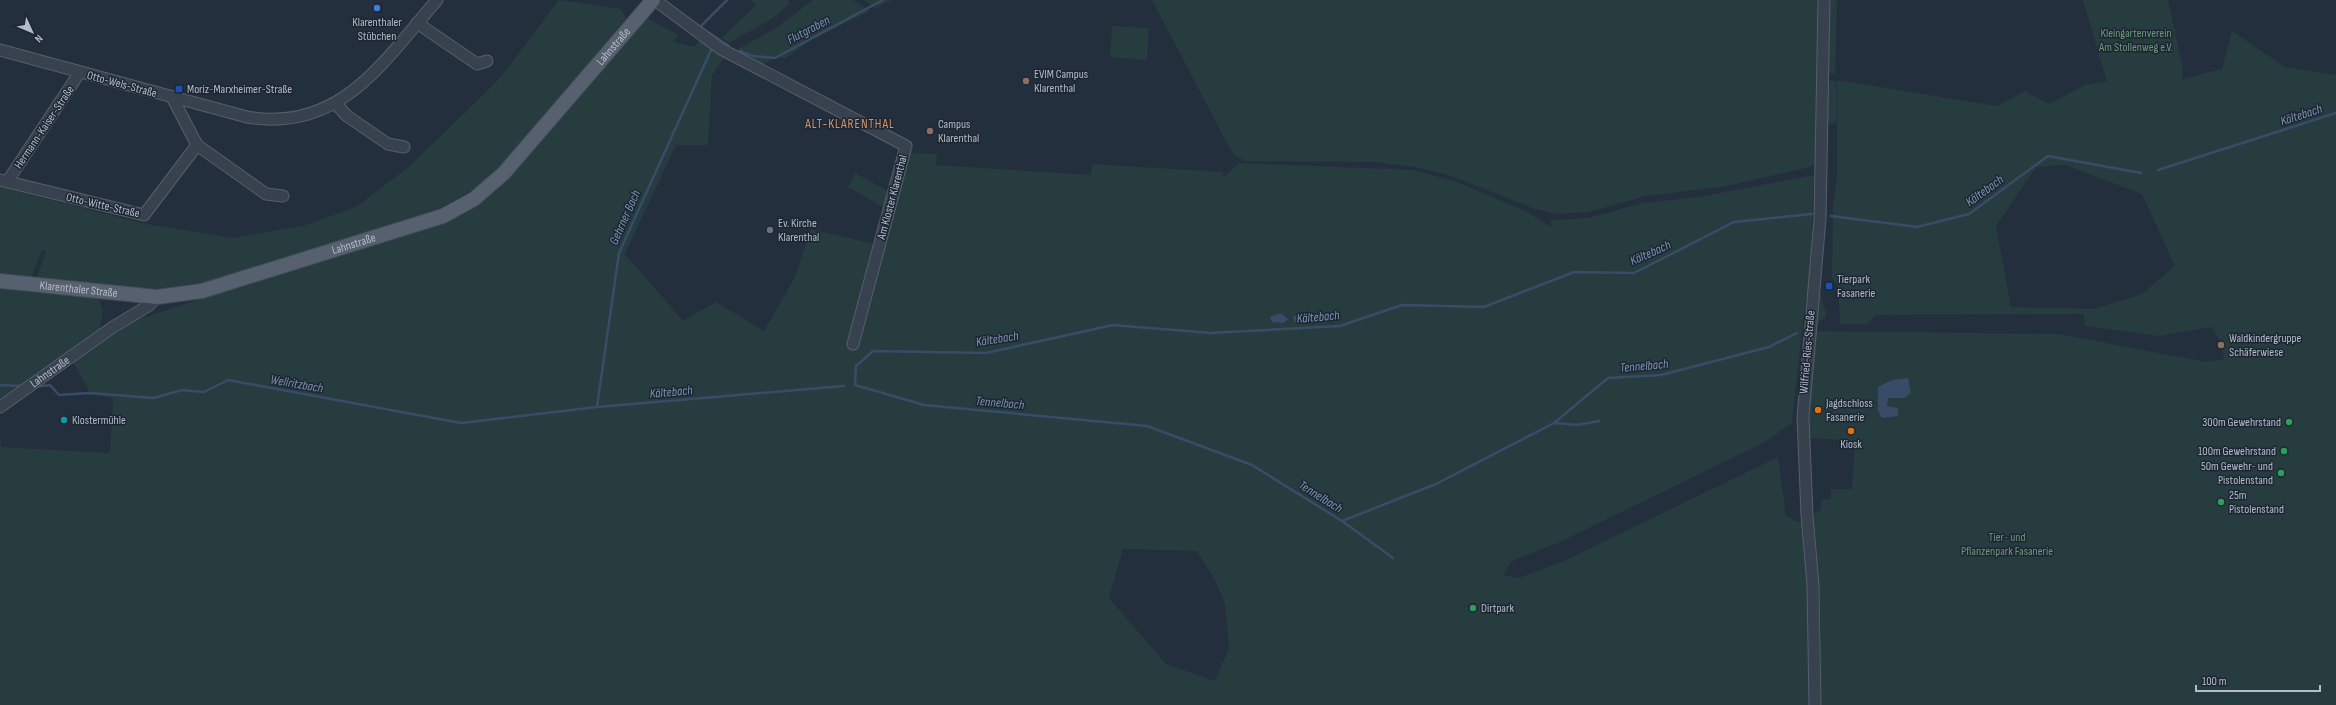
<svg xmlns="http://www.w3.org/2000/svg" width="2336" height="705" viewBox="0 0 2336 705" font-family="'Sofia Sans Condensed',sans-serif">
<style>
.green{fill:#263c3f;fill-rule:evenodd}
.water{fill:#394c67}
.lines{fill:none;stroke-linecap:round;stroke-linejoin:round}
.stream{stroke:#394c67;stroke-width:2.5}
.minor-casing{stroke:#565f6c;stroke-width:13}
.major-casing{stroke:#414a57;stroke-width:16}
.minor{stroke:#38414e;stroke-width:11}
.major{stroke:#56606e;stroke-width:14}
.shop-dot{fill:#3f7fe0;stroke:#1d2633;stroke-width:1.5}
.education-dot{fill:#8d6e63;stroke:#1d2633;stroke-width:1.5}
.transit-dot{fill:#1a4fb4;stroke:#1d2633;stroke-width:1.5}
.worship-dot{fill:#6b7280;stroke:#1d2633;stroke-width:1.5}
.food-dot{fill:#e8710a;stroke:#1d2633;stroke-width:1.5}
.culture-dot{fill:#0f9aa8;stroke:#1d2633;stroke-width:1.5}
.leisure-dot{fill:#2e9e5b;stroke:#1d2633;stroke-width:1.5}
.labels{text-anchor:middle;stroke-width:3;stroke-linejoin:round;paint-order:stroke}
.poi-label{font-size:12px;fill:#b4bcc9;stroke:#1d2633;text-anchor:start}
.park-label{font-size:12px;fill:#6b9a76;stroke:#1d2633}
.street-label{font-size:12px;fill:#b4bcc9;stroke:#1d2633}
.water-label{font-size:13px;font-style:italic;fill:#7c92b1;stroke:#1d2633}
.neighbourhood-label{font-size:13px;letter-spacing:1px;fill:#d59563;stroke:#1d2633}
</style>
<rect width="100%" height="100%" fill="#242f3e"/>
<g class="green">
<path d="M 559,0 L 621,9 L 626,18 L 515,152 L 476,188 L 438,209 L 198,287 L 149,289 L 37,277 L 46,252 L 42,250 L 31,278 L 0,275 L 0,187 L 146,224 L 233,238 L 306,225 L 356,207 L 410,166 L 499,79 Z"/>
<path d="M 751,0 L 788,0 L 789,4 L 773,18 L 729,43 L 722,38 L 756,5 Z"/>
<path d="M 813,0 L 853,0 L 870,11 L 809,41 L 785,59 L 775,56 L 763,65 L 738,49 L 776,28 Z"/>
<path d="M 864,0 L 892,0 L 876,8 Z"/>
<path d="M 1152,0 L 1819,0 L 1816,164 L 1806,168 L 1720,187 L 1645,196 L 1589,212 L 1558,214 L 1535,209 L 1452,176 L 1415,167 L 1375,162 L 1246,161 L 1236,156 L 1231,151 Z"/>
<path d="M 1830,0 L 1837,0 L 1835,74 L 1829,73 Z"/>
<path d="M 2083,0 L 2168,0 L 2183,69 L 2182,79 L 2222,69 L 2232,31 L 2285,67 L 2336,75 L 2336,705 L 1820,705 L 1821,622 L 1814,514 L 1821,510 L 1821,500 L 1831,499 L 1831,489 L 1852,489 L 1855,441 L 1809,438 L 1813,331 L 2059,334 L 2206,362 L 2224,359 L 2221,343 L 2212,327 L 2159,336 L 2085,326 L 2084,314 L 1875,315 L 1867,324 L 1840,324 L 1838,285 L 1832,278 L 1833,203 L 1837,179 L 1837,80 L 1997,106 L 2025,91 L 2049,104 L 2087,84 L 2107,82 ZM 2065,165 L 2142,194 L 2175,266 L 2142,294 L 2094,309 L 2011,307 L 1996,226 L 2036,167 Z"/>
<path d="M 647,18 L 678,35 L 674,42 L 694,47 L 701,38 L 725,56 L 712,75 L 708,145 L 676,145 L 625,254 L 683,321 L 716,302 L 764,331 L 794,279 L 811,229 L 874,244 L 907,153 L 937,154 L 936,165 L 1091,175 L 1092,164 L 1223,172 L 1223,178 L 1239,163 L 1414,170 L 1456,182 L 1481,192 L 1525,211 L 1551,227 L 1551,220 L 1588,218 L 1644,203 L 1699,197 L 1814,175 L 1810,276 L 1803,320 L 1792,423 L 1765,442 L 1558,543 L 1512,561 L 1503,575 L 1519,578 L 1564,561 L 1778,457 L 1786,516 L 1798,522 L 1804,519 L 1812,635 L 1811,705 L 0,705 L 0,434 L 1,447 L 110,453 L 113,398 L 91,394 L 73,362 L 136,320 L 460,216 L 495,192 ZM 1123,549 L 1197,551 L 1216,582 L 1225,604 L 1229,648 L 1215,681 L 1166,664 L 1109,598 Z"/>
<path d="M 1112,26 L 1149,28 L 1147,60 L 1110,57 Z"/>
<path d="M 1828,81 L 1836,81 L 1836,123 L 1827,123 Z"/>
<path d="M 855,173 L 888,191 L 884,208 L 848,187 Z"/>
<path d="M 1817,284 L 1826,313 L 1825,318 L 1817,323 L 1814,322 Z"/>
<path d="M 0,289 L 98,298 L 103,310 L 100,329 L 0,398 Z"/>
</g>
<g class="water">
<path d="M 1277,314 L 1282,314 L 1288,319 L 1283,323 L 1272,322 L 1270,317 Z"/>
<path d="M 1300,314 L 1305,314 L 1311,319 L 1306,323 L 1295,322 L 1293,317 Z"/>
<path d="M 1908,378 L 1911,393 L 1904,398 L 1888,398 L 1887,406 L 1898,408 L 1898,416 L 1882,418 L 1878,411 L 1878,387 L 1892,380 Z"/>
</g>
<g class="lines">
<g class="stream">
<path d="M 727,0 L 700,27 L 729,46"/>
<path d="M 740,51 L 753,56 L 775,58 L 883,0"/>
<path d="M 2158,170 L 2336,113"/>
<path d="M 1831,216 L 1917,227 L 1969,214 L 2048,156 L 2141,173"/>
<path d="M 1797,333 L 1769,347 L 1661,375 L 1608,378 L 1554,423 L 1436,484 L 1342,521 L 1252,465 L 1147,426 L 924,405 L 855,385 L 856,366 L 873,351 L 986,353 L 1113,325 L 1210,333 L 1340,326 L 1402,305 L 1484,307 L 1574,272 L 1634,273 L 1734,222 L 1812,214"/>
<path d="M 0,385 L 21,386"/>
<path d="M 34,387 L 50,385 L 59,395 L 89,393 L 154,398 L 182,390 L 204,392 L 228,380 L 461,423 L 597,407 L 844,386"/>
<path d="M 597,407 L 619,253 L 712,48"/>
<path d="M 1554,423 L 1577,425 L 1599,421"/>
<path d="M 1342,521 L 1393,558"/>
</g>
<g class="minor-casing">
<g id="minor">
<path d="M 655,0 L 721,49 L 906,146 L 853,344"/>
<path d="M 417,23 L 477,64 L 487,61"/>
<path d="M 0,50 L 247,117 C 340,133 383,62 437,0"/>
<path d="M 172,97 L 197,145 L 266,194 L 283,196"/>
<path d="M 336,104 L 347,116 L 388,144 L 404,147"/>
<path d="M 0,180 L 144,215 L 197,145"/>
<path d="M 7,182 L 80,72"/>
<path id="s1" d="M 0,407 L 113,327 L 148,306 L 157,297"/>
<path d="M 1815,705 L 1813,585 L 1807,515 L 1803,417 L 1820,219 L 1824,0"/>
</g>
</g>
<g class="major-casing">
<g id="major">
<path id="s2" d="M 0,281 L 157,297 L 202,291 L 443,216 L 474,199 L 504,173 L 653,0"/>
</g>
</g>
<use href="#minor" class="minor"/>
<use href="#major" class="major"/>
</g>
<circle class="shop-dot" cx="377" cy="8" r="4"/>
<g class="education-dot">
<circle cx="1026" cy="81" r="4"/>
<circle cx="930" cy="131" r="4"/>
<circle cx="2221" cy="345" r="4"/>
</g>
<g class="transit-dot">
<rect x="175" y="85" width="8" height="8" rx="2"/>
<rect x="1825" y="282" width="8" height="8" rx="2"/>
</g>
<circle class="worship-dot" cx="770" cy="230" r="4"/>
<g class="food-dot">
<circle cx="1818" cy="410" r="4"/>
<circle cx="1851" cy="431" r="4"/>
</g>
<circle class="culture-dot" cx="64" cy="420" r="4"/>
<g class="leisure-dot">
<circle cx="2289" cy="422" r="4"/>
<circle cx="2284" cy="451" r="4"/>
<circle cx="2281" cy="473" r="4"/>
<circle cx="2221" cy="502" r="4"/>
<circle cx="1473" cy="608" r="4"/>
</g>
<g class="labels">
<g class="poi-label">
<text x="377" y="26" text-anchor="middle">Klarenthaler<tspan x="377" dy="14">Stübchen</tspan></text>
<text x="1034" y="78">EVIM Campus<tspan x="1034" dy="14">Klarenthal</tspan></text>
<text x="187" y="93">Moriz-Marxheimer-Straße</text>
<text x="938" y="128">Campus<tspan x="938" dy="14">Klarenthal</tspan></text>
<text x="778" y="227">Ev. Kirche<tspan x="778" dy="14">Klarenthal</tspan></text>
<text x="1837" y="283">Tierpark<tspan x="1837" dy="14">Fasanerie</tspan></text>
<text x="2229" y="342">Waldkindergruppe<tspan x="2229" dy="14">Schäferwiese</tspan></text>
<text x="1826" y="407">Jagdschloss<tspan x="1826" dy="14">Fasanerie</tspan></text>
<text x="72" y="424">Klostermühle</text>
<text x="2281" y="426" text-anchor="end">300m Gewehrstand</text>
<text x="1851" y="448" text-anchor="middle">Kiosk</text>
<text x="2276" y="455" text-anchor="end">100m Gewehrstand</text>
<text x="2273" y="470" text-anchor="end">50m Gewehr- und<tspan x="2273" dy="14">Pistolenstand</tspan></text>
<text x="2229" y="499">25m<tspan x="2229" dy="14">Pistolenstand</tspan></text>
<text x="1481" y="612">Dirtpark</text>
</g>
<g class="park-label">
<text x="2136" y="37">Kleingartenverein<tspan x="2136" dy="14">Am Stollenweg e.V.</tspan></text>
<text x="2007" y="541">Tier- und<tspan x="2007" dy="14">Pflanzenpark Fasanerie</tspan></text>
</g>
<g class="street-label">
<text dy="4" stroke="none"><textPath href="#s2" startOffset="698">Lahnstraße</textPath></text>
<text transform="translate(122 84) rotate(15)" y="4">Otto-Wels-Straße</text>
<text transform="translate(44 127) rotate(-56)" y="4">Hermann-Kaiser-Straße</text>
<text transform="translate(892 197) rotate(-75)" y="4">Am Kloster Klarenthal</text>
<text transform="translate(103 205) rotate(13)" y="4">Otto-Witte-Straße</text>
<text dy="4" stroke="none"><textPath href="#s2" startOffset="362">Lahnstraße</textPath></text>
<text dy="4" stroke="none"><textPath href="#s2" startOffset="79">Klarenthaler Straße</textPath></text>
<text transform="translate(1807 352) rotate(-85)" y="4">Wilfried-Ries-Straße</text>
<text dy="4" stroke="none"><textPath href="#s1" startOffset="61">Lahnstraße</textPath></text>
</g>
<g class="water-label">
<text transform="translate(808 29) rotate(-28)" y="5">Flutgraben</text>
<text transform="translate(2301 114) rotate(-18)" y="5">Kältebach</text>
<text transform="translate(1984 190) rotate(-36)" y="5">Kältebach</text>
<text transform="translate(624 217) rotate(-66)" y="5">Gehrner Bach</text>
<text transform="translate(1650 252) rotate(-24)" y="5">Kältebach</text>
<text transform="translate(1318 316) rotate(-5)" y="5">Kältebach</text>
<text transform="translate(997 338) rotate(-9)" y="5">Kältebach</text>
<text transform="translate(1644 365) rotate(-5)" y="5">Tennelbach</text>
<text transform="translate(297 383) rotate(10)" y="5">Wellritzbach</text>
<text transform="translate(671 391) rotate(-5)" y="5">Kältebach</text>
<text transform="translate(1000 402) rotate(5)" y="5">Tennelbach</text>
<text transform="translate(1321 496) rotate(32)" y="5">Tennelbach</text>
</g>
<g class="neighbourhood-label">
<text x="850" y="128">ALT-KLARENTHAL</text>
</g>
</g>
<g transform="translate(32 32) rotate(134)" stroke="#1d2633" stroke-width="3" paint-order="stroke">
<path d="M0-3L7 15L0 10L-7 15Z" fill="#b4bcc9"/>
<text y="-6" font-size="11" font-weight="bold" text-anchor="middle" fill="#b4bcc9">N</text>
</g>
<path d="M2196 685v6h124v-6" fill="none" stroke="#b4bcc9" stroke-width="2"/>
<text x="2202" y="685" font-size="12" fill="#b4bcc9" stroke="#1d2633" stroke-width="3" paint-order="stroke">100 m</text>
</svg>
